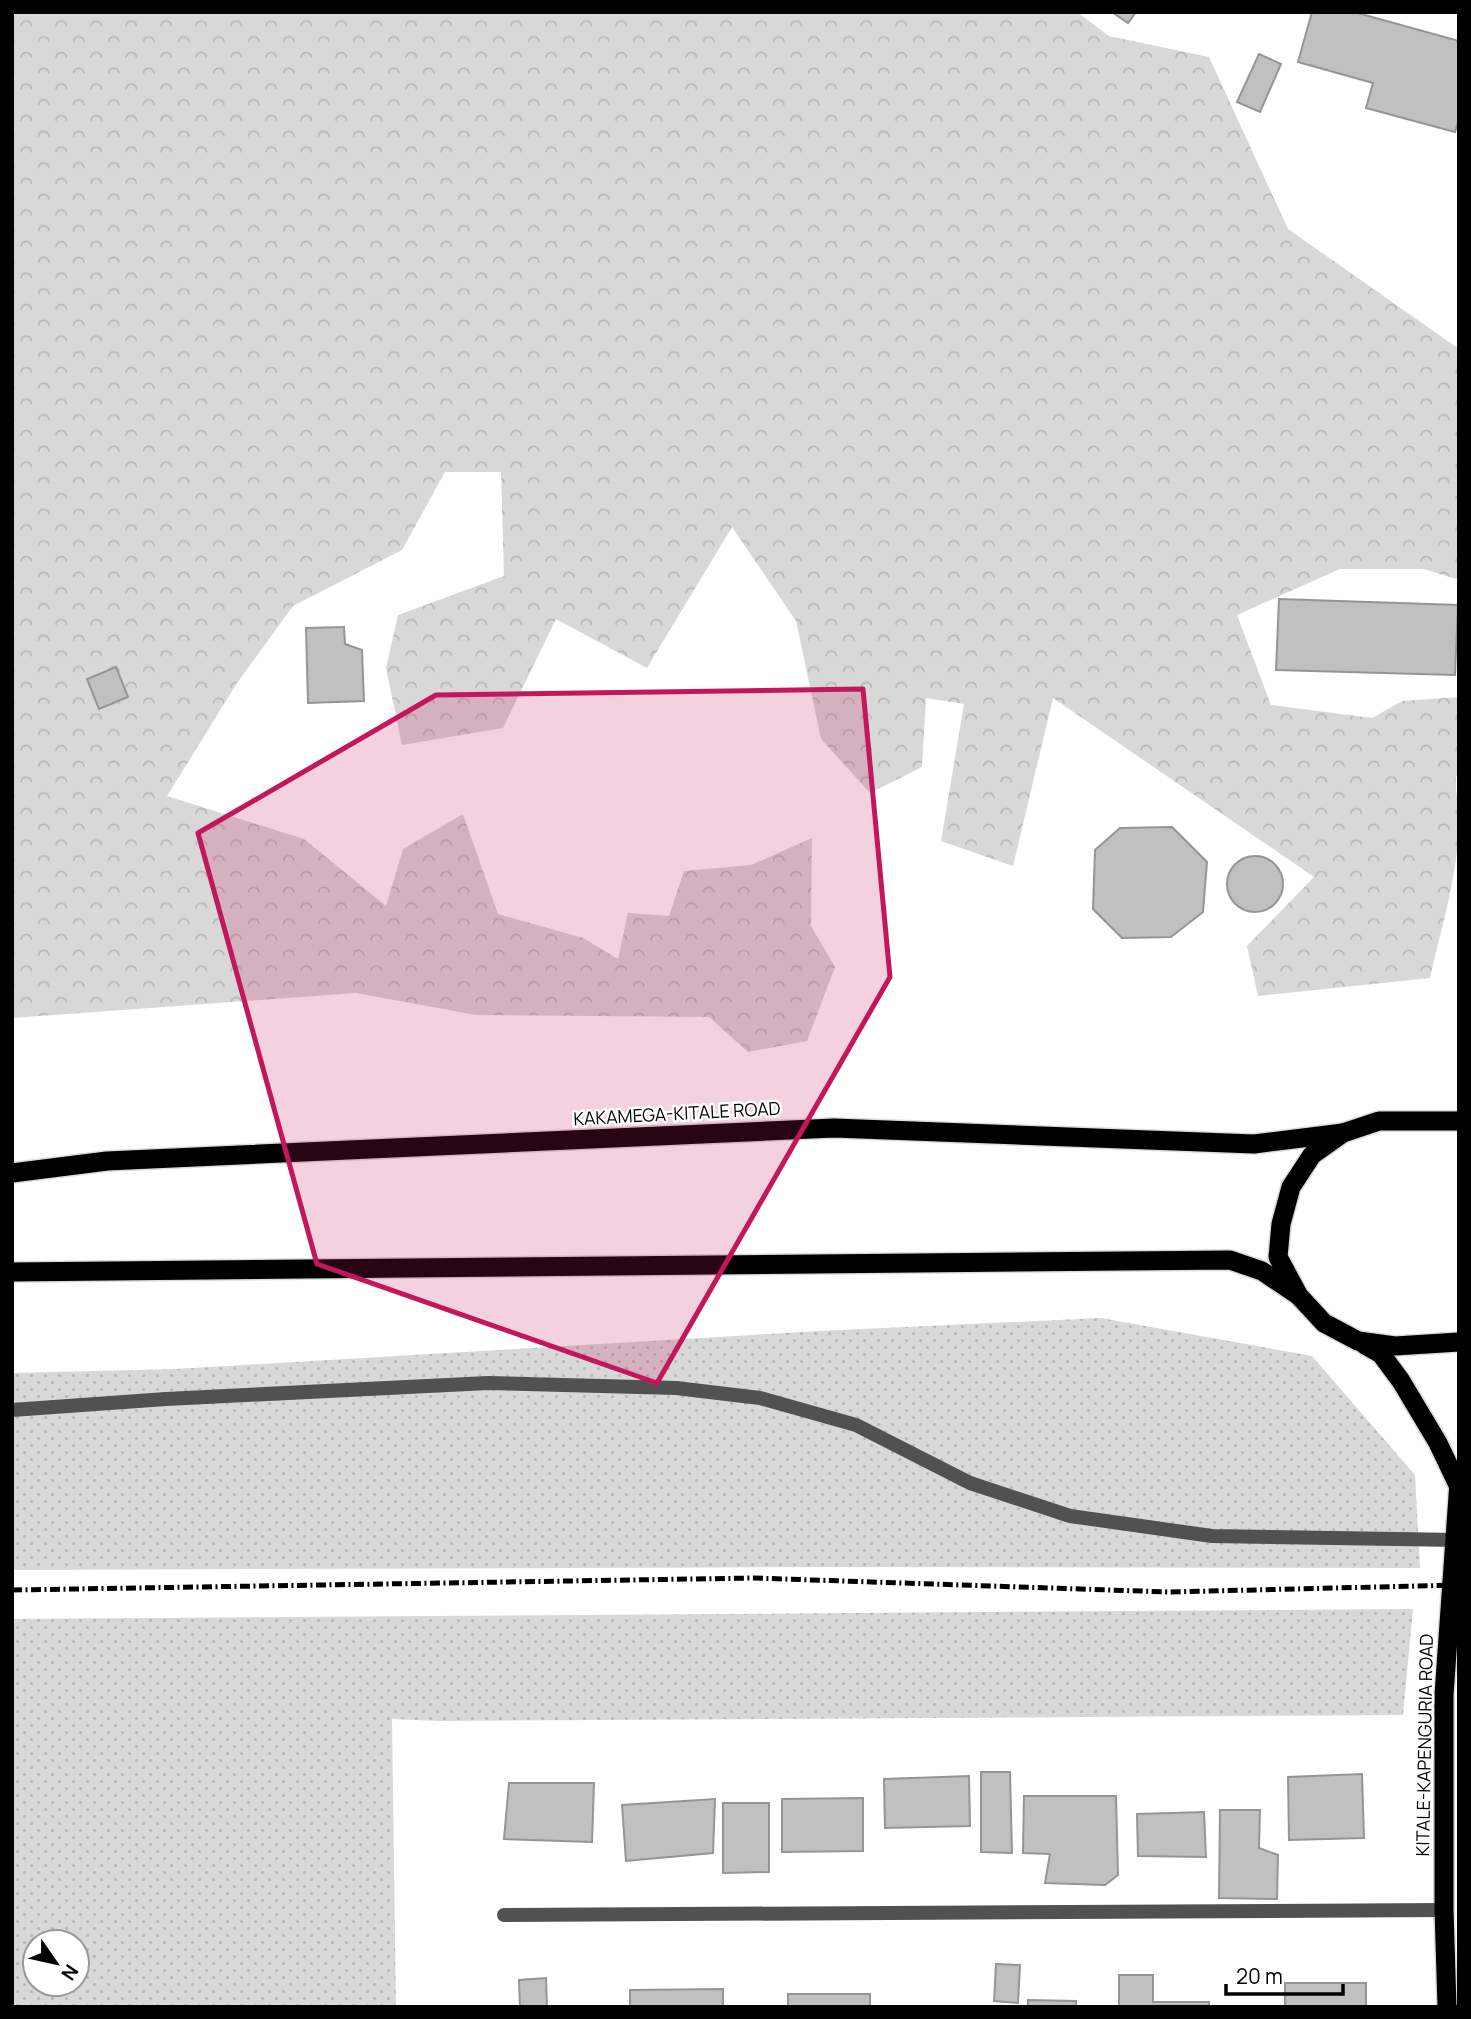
<svg xmlns="http://www.w3.org/2000/svg" width="1471" height="2019" viewBox="0 0 1471 2019" font-family="Manrope,sans-serif">
<style>
.grass{fill:url(#grass-dots);fill-rule:evenodd}
.forest{fill:url(#forest-crowns)}
.building{fill:#c0c0c0;stroke:#959595;stroke-width:2}
.lines{fill:none;stroke-linecap:round;stroke-linejoin:round}
.trunk-casing{stroke:#dbdbdb;stroke-width:22}
.service{stroke:#515151;stroke-width:14}
.minor{stroke:#515151;stroke-width:14}
.trunk{stroke:#000;stroke-width:19}
.rail{stroke:#000;stroke-width:5;stroke-dasharray:10 3.5 2 3.5;stroke-linecap:butt}
.marked{fill:#c2185b;fill-opacity:0.2;stroke:#c2185b;stroke-width:5;stroke-linejoin:round}
.labels{text-anchor:middle;stroke-width:5;stroke-linejoin:round;paint-order:stroke}
.street-label{font-size:18px;fill:#000;stroke:#fff}
</style>
<defs>
<pattern id="grass-dots" width="8" height="8" patternUnits="userSpaceOnUse" patternTransform="scale(1.75)"><rect width="8" height="8" fill="#d8d8d8"/><path d="M2 2h.1M6 6h.1" fill="none" stroke="#b8b8b8" stroke-width="1.8" stroke-linecap="round"/></pattern>
<pattern id="forest-crowns" width="20" height="18" patternUnits="userSpaceOnUse" patternTransform="scale(1.75)"><rect width="20" height="18" fill="#d8d8d8"/><path d="M2 6a3 3 0 1 1 6 0M12 15a3 3 0 1 1 6 0" fill="none" stroke="#b8b8b8"/></pattern>
</defs>
<rect width="100%" height="100%" fill="#fff"/>
<g class="grass">
<path d="M 1101,1318 L 1312,1356 L 1415,1475 L 1420,1568 L 816,1567 L 12,1570 L 12,1373 L 176,1369 L 819,1331 Z"/>
<path d="M 1413,1609 L 1403,1715 L 440,1721 L 392,1719 L 396,2007 L 12,2007 L 12,1619 ZM 35,1942 L 77,1942 L 77,1984 L 35,1984 Z"/>
</g>
<path class="forest" d="M 12,12 L 1077,12 L 1109,36 L 1209,57 L 1288,229 L 1459,349 L 1459,580 L 1424,569 L 1340,569 L 1237,615 L 1271,705 L 1372,718 L 1402,701 L 1459,697 L 1459,768 C 1452,782 1459,801 1459,817 C 1459,871 1442,925 1430,978 L 1258,996 L 1247,946 L 1314,877 L 1053,698 L 1013,866 L 941,841 L 964,704 L 926,698 L 922,767 L 870,793 L 821,739 L 796,621 L 732,527 L 647,668 L 556,619 L 503,728 L 402,745 L 386,668 L 398,615 L 504,576 L 501,472 L 445,472 L 402,550 L 293,606 L 237,683 L 167,796 L 304,839 L 386,906 L 403,849 L 463,814 L 498,914 L 583,938 L 618,959 L 628,913 L 669,916 L 684,871 L 751,865 L 812,838 L 811,926 L 835,967 L 807,1041 L 748,1052 L 709,1017 L 476,1015 L 356,993 L 12,1018 Z"/>
<g class="building">
<path d="M 1112,12 L 1136,12 L 1128,23 Z"/>
<path d="M 1312,12 L 1354,12 L 1459,41 L 1459,119 L 1455,132 L 1366,108 L 1373,83 L 1298,62 Z"/>
<path d="M 1259,54 L 1281,64 L 1260,112 L 1237,102 Z"/>
<path d="M 1279,599 L 1458,605 L 1455,675 L 1276,670 Z"/>
<path d="M 344,627 L 345,644 L 362,650 L 364,701 L 308,703 L 306,628 Z"/>
<path d="M 116,667 L 128,697 L 99,709 L 87,679 Z"/>
<path d="M 1172,827 L 1207,862 L 1203,912 L 1171,937 L 1122,938 L 1093,909 L 1095,850 L 1120,828 Z"/>
<circle cx="1255" cy="884" r="28"/>
<path d="M 981,1772 L 1010,1772 L 1012,1853 L 981,1852 Z"/>
<path d="M 1362,1774 L 1364,1838 L 1289,1840 L 1288,1777 Z"/>
<path d="M 969,1776 L 970,1826 L 885,1828 L 884,1779 Z"/>
<path d="M 509,1783 L 594,1783 L 592,1842 L 504,1839 Z"/>
<path d="M 1024,1796 L 1116,1796 L 1118,1875 L 1105,1885 L 1045,1883 L 1050,1854 L 1023,1853 Z"/>
<path d="M 863,1798 L 863,1851 L 782,1852 L 782,1799 Z"/>
<path d="M 715,1799 L 713,1853 L 626,1861 L 622,1805 Z"/>
<path d="M 723,1803 L 769,1803 L 769,1872 L 723,1873 Z"/>
<path d="M 1220,1810 L 1260,1810 L 1259,1848 L 1278,1855 L 1277,1899 L 1219,1898 Z"/>
<path d="M 1204,1812 L 1206,1857 L 1138,1856 L 1137,1814 Z"/>
<path d="M 996,1964 L 1020,1965 L 1018,2003 L 994,2001 Z"/>
<path d="M 1119,1975 L 1153,1975 L 1153,2002 L 1209,2002 L 1209,2007 L 1119,2007 Z"/>
<path d="M 546,1978 L 547,2007 L 520,2007 L 519,1980 Z"/>
<rect x="1285" y="1983" width="81" height="24"/>
<path d="M 723,1989 L 723,2007 L 630,2007 L 630,1990 Z"/>
<rect x="788" y="1994" width="82" height="13"/>
<path d="M 1028,2000 L 1076,2001 L 1076,2007 L 1028,2007 Z"/>
</g>
<g class="lines">
<g class="trunk-casing">
<g id="trunk">
<path d="M 1459,1121 L 1379,1121 L 1343,1133 L 1312,1155 L 1291,1187 L 1281,1224 L 1278,1257 L 1299,1296 L 1324,1323 L 1358,1341 L 1395,1346 L 1459,1342"/>
<path d="M 12,1173 L 107,1161 L 834,1128 L 1254,1144 L 1343,1133"/>
<path d="M 12,1272 L 1230,1260 L 1262,1271 L 1299,1296"/>
<path d="M 1365,1345 L 1381,1354 L 1401,1381 L 1438,1443 L 1458,1485"/>
<path d="M 1447,2007 L 1444,1910 L 1444,1695 L 1459,1482"/>
</g>
</g>
<path class="service" d="M 12,1410 L 166,1399 L 488,1383 L 676,1388 L 760,1398 L 856,1425 L 970,1483 L 1070,1516 L 1212,1536 L 1459,1540"/>
<path class="minor" d="M 504,1915 L 1444,1910"/>
<use href="#trunk" class="trunk"/>
<path class="rail" d="M 12,1590 L 754,1578 L 1169,1592 L 1459,1585"/>
</g>
<path class="marked" d="M 863,689 L 890,977 L 657,1383 L 317,1264 L 198,833 L 436,695 Z"/>
<g class="labels">
<g class="street-label">
<text transform="translate(677 1114) rotate(-3)" y="6">KAKAMEGA-KITALE ROAD</text>
<text transform="translate(1425 1745) rotate(-89)" y="6">KITALE-KAPENGURIA ROAD</text>
</g>
</g>
<rect width="1471" height="2019" fill="none" stroke="#000000" stroke-width="28"/>
<g transform="translate(56 1963) rotate(124)"><circle r="33" fill="#ffffff" stroke="#999999" stroke-width="2"/>
<path d="M0-5L12 26L0 18L-12 26Z" fill="#000000"/>
<text y="-10" font-size="19" font-weight="bold" text-anchor="middle" fill="#000000">N</text>
</g>
<path d="M1226 1984v10h117v-10" fill="none" stroke="#000000" stroke-width="3.5"/>
<text x="1236" y="1984" font-size="21" fill="#000000" stroke="#ffffff" stroke-width="5" paint-order="stroke">20 m</text>
</svg>
